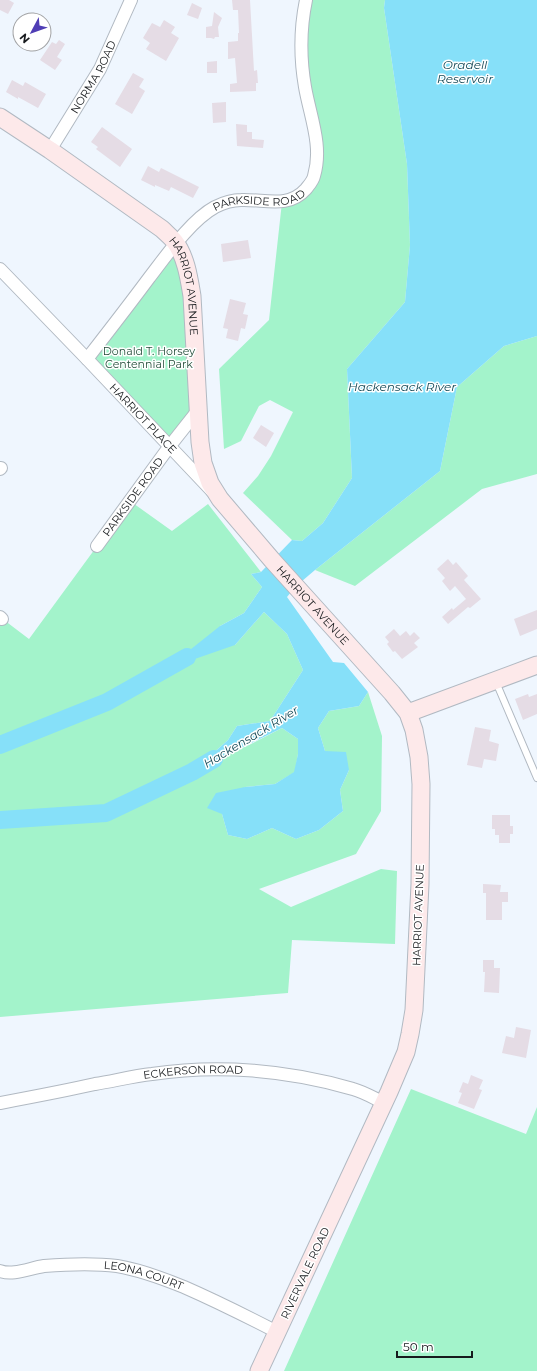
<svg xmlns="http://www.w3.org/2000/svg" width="537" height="1371" viewBox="0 0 537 1371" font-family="Montserrat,sans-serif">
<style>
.green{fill:#a3f3cb}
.water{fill:#86e0f9}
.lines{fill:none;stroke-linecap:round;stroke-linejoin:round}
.river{stroke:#86e0f9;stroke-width:18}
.building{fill:#e5dce5}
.lane-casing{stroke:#b1b9c2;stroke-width:8}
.street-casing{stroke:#b1b9c2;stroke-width:14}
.secondary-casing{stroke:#b1b9c2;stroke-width:19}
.lane{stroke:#fff;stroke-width:6}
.street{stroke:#fff;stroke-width:12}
.secondary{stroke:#fde9ea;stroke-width:17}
.labels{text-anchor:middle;stroke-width:3;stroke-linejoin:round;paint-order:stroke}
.street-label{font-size:11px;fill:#171a1d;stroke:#fff}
.park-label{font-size:11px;fill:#244e3a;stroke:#fff}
.water-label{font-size:12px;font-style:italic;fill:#154a57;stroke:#fff}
</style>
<rect width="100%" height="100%" fill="#eff6fe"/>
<g class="green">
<path d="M 306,0 L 385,0 L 384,8 L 407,164 L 410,245 L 405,302 L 347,369 L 352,478 L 323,523 L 302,541 L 292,540 L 243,493 L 258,476 L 271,456 L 293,412 L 270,400 L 259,406 L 241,441 L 224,449 L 219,369 L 269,320 L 282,202 L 294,199 L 316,170 L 305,87 Z"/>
<path d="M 176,243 L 182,256 L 199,409 L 169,447 L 87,359 Z"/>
<path d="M 537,336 L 537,474 L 482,489 L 355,586 L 315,570 L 440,471 L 457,387 L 504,346 Z"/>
<path d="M 130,501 L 172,531 L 208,504 L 261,572 L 251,574 L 262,587 L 244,613 L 220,626 L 235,645 L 264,612 L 287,634 L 303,670 L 270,721 L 237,726 L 228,740 L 194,770 L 249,745 L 282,728 L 298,739 L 298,754 L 295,772 L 275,784 L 245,787 L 222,814 L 228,835 L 247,839 L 272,828 L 296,839 L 319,830 L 343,811 L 340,790 L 349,770 L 325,751 L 318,728 L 329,711 L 359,706 L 368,692 L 382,736 L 381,811 L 356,854 L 259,889 L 291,907 L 381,869 L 397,871 L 395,944 L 292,940 L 288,993 L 0,1017 L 0,617 L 29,639 Z"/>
<path d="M 411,1089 L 526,1134 L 537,1107 L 537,1371 L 284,1371 Z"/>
</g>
<path class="water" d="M 385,0 L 537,0 L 537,336 L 504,346 L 457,387 L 440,471 L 315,570 L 295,587 L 287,597 L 333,662 L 344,663 L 368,692 L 359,706 L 329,711 L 318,728 L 325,751 L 346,752 L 349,770 L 340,790 L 343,811 L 319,830 L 296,839 L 272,828 L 247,839 L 228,835 L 222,814 L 207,808 L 216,793 L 245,787 L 275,784 L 294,772 L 298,754 L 298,739 L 282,728 L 192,772 L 228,740 L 237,726 L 270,721 L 303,670 L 287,634 L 264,612 L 235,645 L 166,669 L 220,626 L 244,613 L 262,587 L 251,574 L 261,572 L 292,540 L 302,541 L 323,523 L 352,478 L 347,369 L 405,302 L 410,245 L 407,164 L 384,8 Z"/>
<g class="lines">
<g class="river">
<path d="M 0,745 L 107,702 L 187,657"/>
<path d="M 0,820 L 106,813 L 192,772 L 214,759"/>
</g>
</g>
<g class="building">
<path d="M 0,0 L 9,0 L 14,3 L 8,14 L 0,10 Z"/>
<path d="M 232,0 L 250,0 L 254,71 L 257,70 L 258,83 L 256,83 L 256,91 L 230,92 L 230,84 L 237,83 L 235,58 L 228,59 L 228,42 L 238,41 L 238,33 L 239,33 L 238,10 L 233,10 Z"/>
<path d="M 192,3 L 202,8 L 198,19 L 187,15 Z"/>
<path d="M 214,12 L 222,18 L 218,27 L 219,37 L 215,37 L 214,39 L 211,38 L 206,38 L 206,27 L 212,26 Z"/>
<path d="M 164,20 L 175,27 L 171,33 L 179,38 L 166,61 L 146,49 L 150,43 L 143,38 L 152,23 L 160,27 Z"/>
<path d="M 59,40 L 65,44 L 57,57 L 62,60 L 55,70 L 40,60 L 52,42 L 56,44 Z"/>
<path d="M 217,61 L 217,73 L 207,73 L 207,62 Z"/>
<path d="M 133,73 L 144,79 L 139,87 L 145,91 L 132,114 L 115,104 Z"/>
<path d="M 12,80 L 23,86 L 25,82 L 46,94 L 38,108 L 18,97 L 18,99 L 6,92 Z"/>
<path d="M 226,102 L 226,122 L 213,123 L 212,103 Z"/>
<path d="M 236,124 L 247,125 L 247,132 L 252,132 L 252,139 L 264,140 L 263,148 L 237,146 Z"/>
<path d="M 102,127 L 132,149 L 120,167 L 96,149 L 98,147 L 91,142 Z"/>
<path d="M 148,166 L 159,172 L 161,168 L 199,187 L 193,198 L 171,187 L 169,191 L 155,185 L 155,187 L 141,180 Z"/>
<path d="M 248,240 L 251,258 L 223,262 L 221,244 Z"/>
<path d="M 230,299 L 246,303 L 243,314 L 248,315 L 245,329 L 241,328 L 238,341 L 226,338 L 228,329 L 223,328 Z"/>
<path d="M 261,425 L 274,433 L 266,447 L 253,438 Z"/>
<path d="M 448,559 L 453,565 L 456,562 L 468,576 L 464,580 L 481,599 L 470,608 L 468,607 L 448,624 L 442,617 L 452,608 L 453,610 L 466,599 L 455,586 L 450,591 L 442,581 L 445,578 L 437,569 Z"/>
<path d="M 537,610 L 537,629 L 520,636 L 514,619 Z"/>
<path d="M 394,629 L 400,636 L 406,631 L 410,636 L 414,632 L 420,638 L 414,643 L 418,647 L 402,659 L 395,651 L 393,652 L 387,644 L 389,642 L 385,637 Z"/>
<path d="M 528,694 L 529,697 L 537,694 L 537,714 L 523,720 L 515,699 Z"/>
<path d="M 475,727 L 491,730 L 489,741 L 499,744 L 496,761 L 484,759 L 482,768 L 467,765 Z"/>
<path d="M 492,815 L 510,815 L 510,826 L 513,826 L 513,834 L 510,834 L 510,843 L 499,843 L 499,835 L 495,835 L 495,829 L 492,829 Z"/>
<path d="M 483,884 L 501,885 L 500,892 L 508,892 L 508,902 L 502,902 L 502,920 L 486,920 L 486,893 L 483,893 Z"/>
<path d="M 483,960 L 494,960 L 494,968 L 500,968 L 499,993 L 484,992 L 485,972 L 483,972 Z"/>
<path d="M 516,1027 L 531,1030 L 526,1058 L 502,1053 L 506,1036 L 514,1038 Z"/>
<path d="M 471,1075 L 483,1080 L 479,1089 L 482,1090 L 474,1109 L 458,1103 L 462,1093 L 459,1092 L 463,1082 L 468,1084 Z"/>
</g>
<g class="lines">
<g class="lane-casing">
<path id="lane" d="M 496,682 L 537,778"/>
</g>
<g class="street-casing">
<g id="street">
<path id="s1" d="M 50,150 L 100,69 L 131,0"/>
<path id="s2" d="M 0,269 L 87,359 L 212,491"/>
<path id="s3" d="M 87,359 C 108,332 129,305 149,278 C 166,256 191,220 215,207 C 223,203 232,200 241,200 C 265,199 288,209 306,189 C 309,185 313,181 314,176 C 323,146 310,116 305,87 C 300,58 300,29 306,0"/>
<path d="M 0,469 L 1,468"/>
<path id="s4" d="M 97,546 L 169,447 L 199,409"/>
<path d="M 0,617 L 2,619"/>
<path id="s5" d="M 0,1103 C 32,1097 64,1091 95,1084 C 114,1081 133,1076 152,1074 C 218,1064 289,1070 353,1089 C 364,1092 374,1098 384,1103"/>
<path id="s6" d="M 0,1271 C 13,1276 30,1268 44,1266 C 69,1264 93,1263 117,1266 C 141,1270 162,1278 184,1287 C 216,1301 246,1316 277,1332"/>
</g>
</g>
<g class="secondary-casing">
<g id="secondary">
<path id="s7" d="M 0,117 L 50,150 L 162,229 C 166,233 172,238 175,242 C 186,257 189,278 192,296 L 200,442 L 203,463 L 210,483 L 220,499 L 272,560 L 392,693 L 408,713 L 414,730 L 419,757 L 421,784 L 420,884 L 414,1010 L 410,1034 L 406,1052 L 389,1092 L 259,1371"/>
<path d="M 408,713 L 537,665"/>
</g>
</g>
<use href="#lane" class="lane"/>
<use href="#street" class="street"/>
<use href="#secondary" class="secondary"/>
</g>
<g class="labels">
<g class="street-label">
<text dy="4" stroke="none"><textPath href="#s1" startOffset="85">NORMA ROAD</textPath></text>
<text dy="4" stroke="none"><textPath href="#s3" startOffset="245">PARKSIDE ROAD</textPath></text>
<text dy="4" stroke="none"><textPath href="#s7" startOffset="261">HARRIOT AVENUE</textPath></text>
<text dy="4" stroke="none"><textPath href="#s2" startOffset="207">HARRIOT PLACE</textPath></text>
<text dy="4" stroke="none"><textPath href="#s4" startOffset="61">PARKSIDE ROAD</textPath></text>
<text dy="4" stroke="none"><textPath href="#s7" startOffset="621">HARRIOT AVENUE</textPath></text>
<text transform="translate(418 915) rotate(-88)" y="4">HARRIOT AVENUE</text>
<text dy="4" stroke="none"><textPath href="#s5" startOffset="196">ECKERSON ROAD</textPath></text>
<text transform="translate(305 1273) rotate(-65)" y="4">RIVERVALE ROAD</text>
<text dy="4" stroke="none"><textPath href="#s6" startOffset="146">LEONA COURT</textPath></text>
</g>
<g class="park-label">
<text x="149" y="355">Donald T. Horsey<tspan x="149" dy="13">Centennial Park</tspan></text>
</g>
<g class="water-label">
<text x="465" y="69">Oradell<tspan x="465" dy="14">Reservoir</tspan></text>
<text x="402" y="391">Hackensack River</text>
<text transform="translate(251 737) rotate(-31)" y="4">Hackensack River</text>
</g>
</g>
<g transform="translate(32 32) rotate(229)"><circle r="19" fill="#ffffff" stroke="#a2a3a5"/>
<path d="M0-3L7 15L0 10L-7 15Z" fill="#4f3db5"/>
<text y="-6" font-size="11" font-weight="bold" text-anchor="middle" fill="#171a1d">N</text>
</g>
<path d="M397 1351v6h75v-6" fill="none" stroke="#171a1d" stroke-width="2"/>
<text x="403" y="1351" font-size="12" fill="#171a1d" stroke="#ffffff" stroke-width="3" paint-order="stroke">50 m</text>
</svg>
